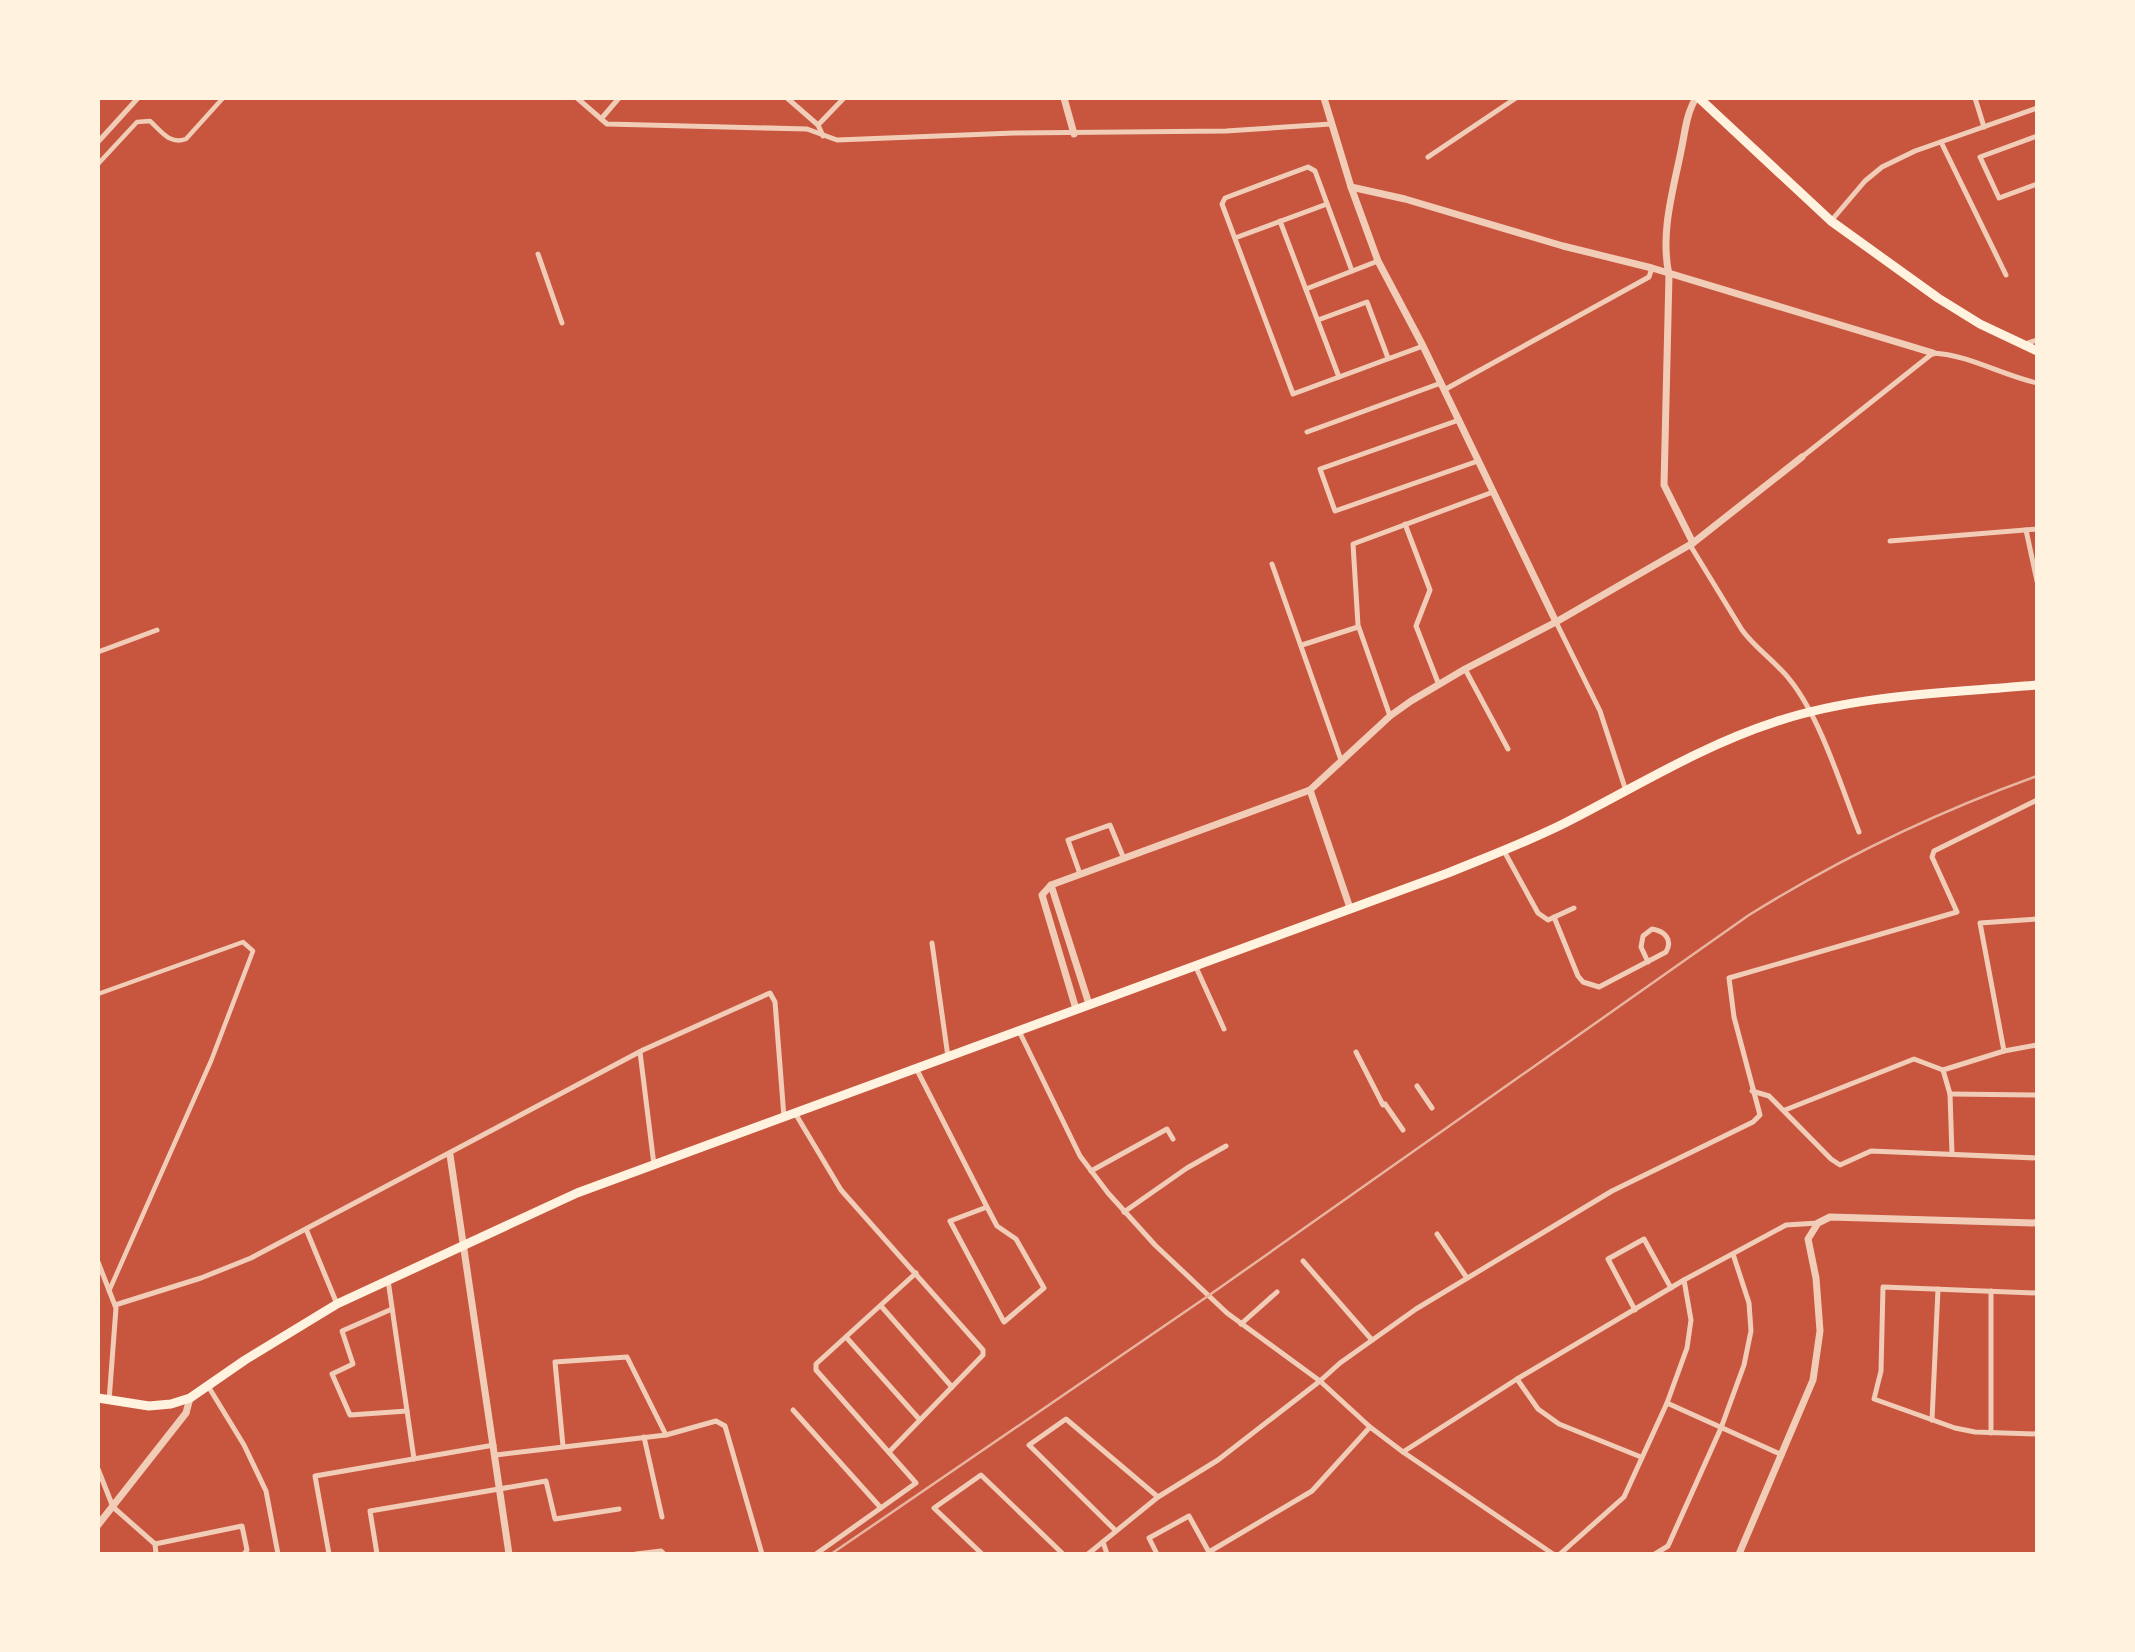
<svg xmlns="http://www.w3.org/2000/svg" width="2135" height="1652" viewBox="0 0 2135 1652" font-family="Commissioner,sans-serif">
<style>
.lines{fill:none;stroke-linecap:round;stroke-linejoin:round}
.pedestrian{stroke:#f1ccb7;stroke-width:4.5}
.minor{stroke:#f1ccb7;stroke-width:5}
.tertiary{stroke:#f1ccb7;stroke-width:7}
.primary{stroke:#fff3e0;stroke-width:9}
.rail{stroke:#e9b49f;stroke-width:2.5}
</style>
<rect width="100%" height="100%" fill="#c8553d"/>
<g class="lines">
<g class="pedestrian">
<path d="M 98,164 L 137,122 L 150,121 C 162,132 170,145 186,139 L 223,98"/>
<path d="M 98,994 L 243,942 L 253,951 L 211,1061 L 109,1291"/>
</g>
<g class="minor">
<path d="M 577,98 L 607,124 L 807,129 L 837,140 L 1014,133 L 1226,131 L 1331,124"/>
<path d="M 787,98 L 818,125 L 823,136"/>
<path d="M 1975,98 L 1984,127"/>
<path d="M 601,119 L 619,98"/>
<path d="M 818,125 L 844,98"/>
<path d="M 2037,136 L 1980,157 L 1999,198 L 2037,184"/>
<path d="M 98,142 L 138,98"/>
<path d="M 1941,142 L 2006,275"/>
<path d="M 1428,157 L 1516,98"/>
<path d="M 1280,221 L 1339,377"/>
<path d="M 1831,221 L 1865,181 L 1882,167 L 1915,151 L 2037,108"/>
<path d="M 1235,238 L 1327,204"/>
<path d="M 538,254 L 562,323"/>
<path d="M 1352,271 L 1315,171 L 1308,167 L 1225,198 L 1222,204 L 1293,394 L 1423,346"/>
<path d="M 1306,289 L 1378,261"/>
<path d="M 1318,320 L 1367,302 L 1388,358"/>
<path d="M 2025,344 L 2037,340"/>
<path d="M 1444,390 L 1649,277 L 1652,268"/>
<path d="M 1459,420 L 1320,469 L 1335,511 L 1478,461"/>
<path d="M 1307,432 L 1441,383"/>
<path d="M 1802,457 L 1933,353 C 1969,355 2001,375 2037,383"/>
<path d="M 1405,524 L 1430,590 L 1416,626 L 1439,685"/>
<path d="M 2026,530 L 2037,581"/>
<path d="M 1890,541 L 2037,529"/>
<path d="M 1690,545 L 1742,630 C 1756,649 1776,662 1790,680 C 1820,717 1841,786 1859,832"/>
<path d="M 1272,564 L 1341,760"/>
<path d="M 1556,622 L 1600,711 L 1626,791"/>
<path d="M 1302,645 L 1358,627"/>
<path d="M 98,652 L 157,630"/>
<path d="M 1465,669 L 1508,749"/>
<path d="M 1390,716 L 1358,625 L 1353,544 L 1493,492"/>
<path d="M 1504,851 L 1538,913 L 1548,920 L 1574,908"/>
<path d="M 1080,874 L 1068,840 L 1110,825 L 1124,859"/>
<path d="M 1554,917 L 1578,976 L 1583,982 L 1599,987 L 1666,952 C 1673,940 1665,931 1652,929 L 1643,936 L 1641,947 L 1648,962"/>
<path d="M 932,943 L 948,1057"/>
<path d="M 1195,965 L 1224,1029"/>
<path d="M 1019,1031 L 1080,1156 L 1108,1193 L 1155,1245 L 1227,1313 L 1320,1381 L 1370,1427 L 1403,1452 L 1553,1554"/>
<path d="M 2004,1051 L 1980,923 L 2037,919"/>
<path d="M 640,1052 L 654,1165"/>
<path d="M 1356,1052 L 1383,1105"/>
<path d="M 916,1068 L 987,1207 L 997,1226 L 1016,1239 L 1044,1288 L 1004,1322 L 950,1221 L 987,1207"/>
<path d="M 1417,1086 L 1432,1108"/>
<path d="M 1752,1091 L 1769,1096 L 1831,1159 L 1840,1165 L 1871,1151 L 2037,1158"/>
<path d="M 1950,1094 L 2037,1095"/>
<path d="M 1385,1104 L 1403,1130"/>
<path d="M 1785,1110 L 1914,1059 L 1943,1070"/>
<path d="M 795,1113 L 841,1190 L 983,1350 L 983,1355 L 889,1452"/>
<path d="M 1952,1154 L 1950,1094 L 1943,1070 L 2004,1051 L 2037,1045"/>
<path d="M 1091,1171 L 1167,1129 L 1173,1139"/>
<path d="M 1124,1212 L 1187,1168 L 1226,1146"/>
<path d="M 306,1229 L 337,1304"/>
<path d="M 1437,1234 L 1467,1278"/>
<path d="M 1303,1261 L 1372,1340"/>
<path d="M 98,1262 L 116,1308 L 109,1401"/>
<path d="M 388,1280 L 414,1459"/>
<path d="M 2037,1293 L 1883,1287 L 1881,1371 L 1874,1399 L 1955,1428 L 1975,1432 L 2037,1434"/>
<path d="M 115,1305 L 201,1278 L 251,1258 L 643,1050 L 770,993 L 775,1002 L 784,1117"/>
<path d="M 881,1306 L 952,1387"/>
<path d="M 392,1309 L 342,1331 L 353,1364 L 332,1374 L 350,1415 L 407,1411"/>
<path d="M 1635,1310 L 1608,1259 L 1644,1239 L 1671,1288"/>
<path d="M 1241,1324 L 1277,1292"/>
<path d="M 846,1337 L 920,1420"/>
<path d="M 1517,1379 L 1538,1409 L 1559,1424 L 1641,1457"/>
<path d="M 208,1386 L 244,1445 L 266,1491 L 278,1554"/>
<path d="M 1667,1403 L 1782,1455"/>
<path d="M 793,1410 L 881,1508"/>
<path d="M 1932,1420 L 1938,1289"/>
<path d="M 1991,1433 L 1991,1291"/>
<path d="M 644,1437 L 662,1517"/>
<path d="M 563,1446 L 555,1362 L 627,1357 L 666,1435"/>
<path d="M 1403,1452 L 1517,1379 L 1684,1280 L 1786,1225 L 1818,1223"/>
<path d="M 496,1455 L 666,1435 L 716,1421 L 725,1426 L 762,1554"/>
<path d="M 98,1469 L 113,1507 L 155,1544 L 156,1554"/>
<path d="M 1116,1531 L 1029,1445 L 1066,1419 L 1158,1497"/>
<path d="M 1103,1542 L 1107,1554"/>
<path d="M 155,1544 L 242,1526 L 247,1550 L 244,1554"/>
<path d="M 1209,1552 L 1312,1491 L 1370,1427"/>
<path d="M 329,1554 L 315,1476 L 494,1445"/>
<path d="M 377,1554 L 370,1511 L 546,1481 L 555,1519 L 619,1509"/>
<path d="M 636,1554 L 661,1551 L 664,1554"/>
<path d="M 816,1554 L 916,1483 L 816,1370 L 816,1364 L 916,1273"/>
<path d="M 982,1554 L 934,1508 L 981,1475 L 1063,1554"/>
<path d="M 1088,1554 L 1158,1497 L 1218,1460 L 1320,1381 L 1340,1363 L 1416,1309 L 1612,1191 L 1753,1122 L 1760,1115 L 1734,1017 L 1729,978 L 1957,912 L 1932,857 L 1934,851 L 2037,800"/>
<path d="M 1157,1554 L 1149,1538 L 1189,1516 L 1210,1554"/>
<path d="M 1560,1554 L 1624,1497 L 1667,1403 L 1687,1348 L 1691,1320 L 1684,1280"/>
<path d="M 1655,1554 L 1668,1546 L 1721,1428 L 1744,1365 L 1751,1331 L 1749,1303 L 1733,1254"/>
</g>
<g class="tertiary">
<path d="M 1064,98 L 1074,134"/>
<path d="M 1324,98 L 1351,187 L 1378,261 L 1423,346 L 1556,622"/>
<path d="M 1351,187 L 1405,199 L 1563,246 L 1652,268 L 1933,353"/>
<path d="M 1693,543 L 1664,485 L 1669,275 C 1660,233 1673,191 1681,151 C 1685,133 1686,114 1696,98"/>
<path d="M 1310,790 L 1350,908"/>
<path d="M 1051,885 L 1089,1004"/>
<path d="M 1076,1009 L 1042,895 L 1051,885 L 1310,790 L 1390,716 L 1411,701 L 1465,669 L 1556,622 L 1693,543 L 1802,457"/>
<path d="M 450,1155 L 509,1554"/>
<path d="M 98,1525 L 186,1413 L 190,1398"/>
<path d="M 1739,1554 L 1813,1380 L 1820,1331 L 1816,1278 L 1808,1239 L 1818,1223 L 1830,1217 L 2037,1223"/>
</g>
<g class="primary">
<path d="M 1699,98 L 1831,221 L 1938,298 L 1980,324 L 2037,351"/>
<path d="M 98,1398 L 149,1406 L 171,1404 L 190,1398 L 245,1360 L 337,1304 L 577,1193 L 1448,873 C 1487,857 1527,842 1565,823 C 1634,788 1701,746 1775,722 C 1858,694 1950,693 2037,685"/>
</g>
<path class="rail" d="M 831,1554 L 1208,1296 L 1749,915 C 1842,857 1934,813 2037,776"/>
</g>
<rect width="2135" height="1652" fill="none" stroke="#fff3e0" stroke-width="200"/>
</svg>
